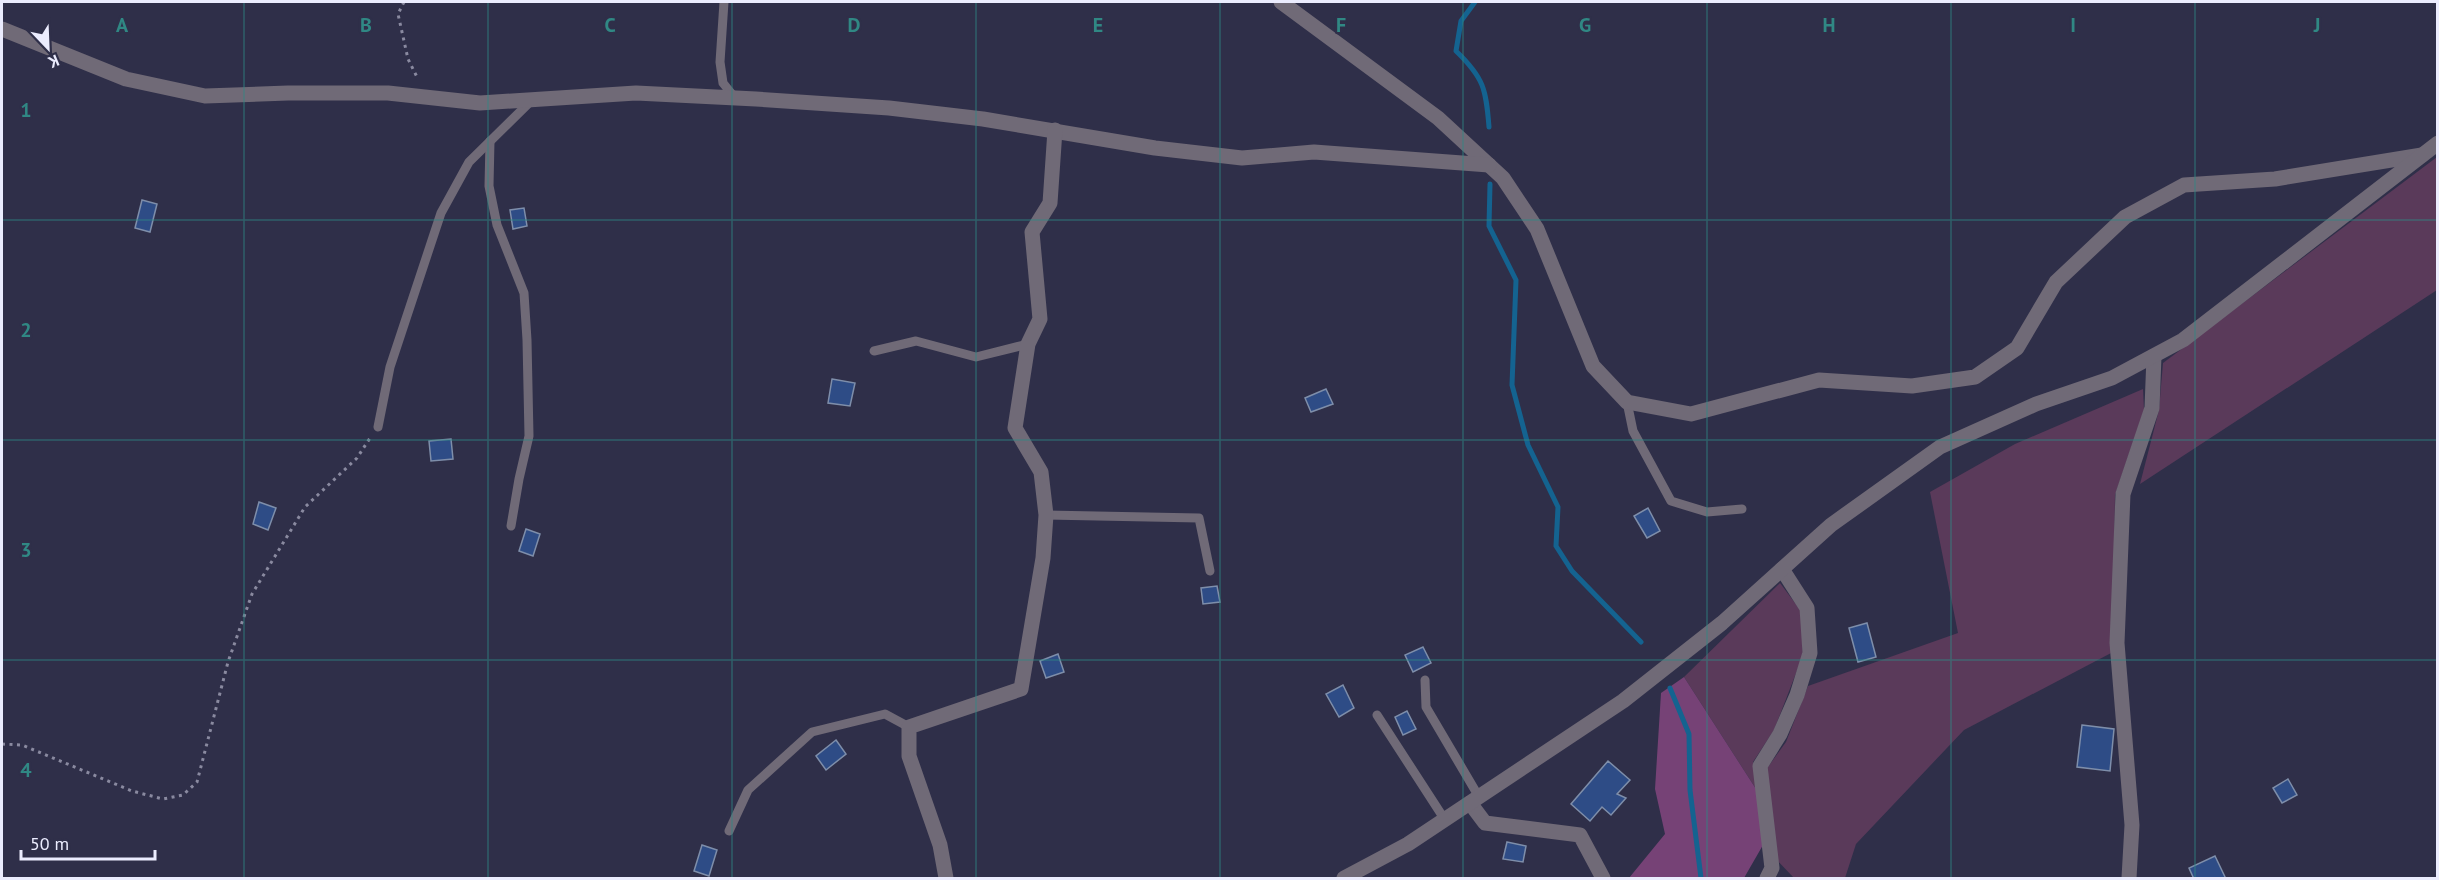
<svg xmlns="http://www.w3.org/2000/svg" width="2439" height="880" viewBox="0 0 2439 880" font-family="'PT Sans',sans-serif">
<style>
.green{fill:#5a3a5a}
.forest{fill:#764276}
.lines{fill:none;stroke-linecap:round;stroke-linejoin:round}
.stream{stroke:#146390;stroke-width:5}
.building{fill:#2e4c86;stroke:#7e8eaa;stroke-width:1.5}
.path{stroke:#8a8aa0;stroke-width:3;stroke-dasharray:3 4.5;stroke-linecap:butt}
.service{stroke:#706a77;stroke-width:9}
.minor{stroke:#706a77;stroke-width:15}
.tertiary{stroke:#706a77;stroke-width:15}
.grid{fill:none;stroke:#308884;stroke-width:1.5;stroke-opacity:0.55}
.grid-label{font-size:20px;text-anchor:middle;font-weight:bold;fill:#308884;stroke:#2f2f49;stroke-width:4.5;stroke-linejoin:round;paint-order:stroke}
</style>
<rect width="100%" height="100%" fill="#2f2f49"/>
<g class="green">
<path d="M 2437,157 L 2437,290 L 2140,484 L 2159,410 L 2163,363 Z"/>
<path d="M 2143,389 L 2144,410 L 2115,495 L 2113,652 L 1964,730 L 1856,844 L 1845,878 L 1794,878 L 1774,857 L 1765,771 L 1786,742 L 1808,686 L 1958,633 L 1930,492 L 2015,444 Z"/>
<path d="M 1780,583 L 1801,611 L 1803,655 L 1774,730 L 1753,762 L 1756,789 L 1684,677 Z"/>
</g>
<path class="forest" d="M 1684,677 L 1756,789 L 1763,845 L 1744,878 L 1629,878 L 1665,834 L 1655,789 L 1661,693 Z"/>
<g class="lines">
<g class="stream">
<path d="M 1475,2 L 1461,21 L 1456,51 C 1484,78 1486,89 1489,127"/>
<path d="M 1490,184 L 1489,226 L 1516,280 L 1512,385 L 1528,445 L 1558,507 L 1556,546 L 1572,571 L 1641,642"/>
<path d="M 1670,688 L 1689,734 L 1690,790 L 1701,878"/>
</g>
</g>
<g class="building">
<path d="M 142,200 L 157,204 L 150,232 L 135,228 Z"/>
<path d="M 524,208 L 527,226 L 513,229 L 510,210 Z"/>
<path d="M 832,379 L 855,383 L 850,406 L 828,403 Z"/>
<path d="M 1326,389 L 1333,404 L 1311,412 L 1305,398 Z"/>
<path d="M 451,439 L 453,459 L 431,461 L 429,441 Z"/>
<path d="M 259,502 L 276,508 L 268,530 L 253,524 Z"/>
<path d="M 1648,508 L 1660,531 L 1647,538 L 1634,516 Z"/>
<path d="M 526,529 L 540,534 L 533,556 L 519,551 Z"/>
<path d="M 1217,586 L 1220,602 L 1203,604 L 1201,588 Z"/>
<path d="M 1867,623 L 1876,657 L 1858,662 L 1849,628 Z"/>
<path d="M 1423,647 L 1431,663 L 1413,672 L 1405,655 Z"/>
<path d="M 1058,654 L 1064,672 L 1046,678 L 1040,661 Z"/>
<path d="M 1343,685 L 1354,708 L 1339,717 L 1326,694 Z"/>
<path d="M 1407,711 L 1416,729 L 1403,735 L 1395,717 Z"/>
<path d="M 2082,725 L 2114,729 L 2110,771 L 2077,767 Z"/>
<path d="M 836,740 L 846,754 L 826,770 L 816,756 Z"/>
<path d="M 1608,761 L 1630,780 L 1617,794 L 1626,798 L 1611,815 L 1602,807 L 1590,821 L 1571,804 Z"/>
<path d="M 2288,779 L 2297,795 L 2282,803 L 2273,788 Z"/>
<path d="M 1507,842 L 1526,846 L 1523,862 L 1503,859 Z"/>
<path d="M 702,845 L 717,850 L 709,876 L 694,871 Z"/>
<path d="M 2215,856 L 2226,879 L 2194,879 L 2189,868 Z"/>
</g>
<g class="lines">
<g class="path">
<path d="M 404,2 L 398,14 L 408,59 L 418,79"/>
<path d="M 2,744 L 22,745 L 132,791 L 163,799 L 183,795 L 197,782 L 228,662 L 252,594 L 305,507 L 357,458 L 370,438"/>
</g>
<g class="service">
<path d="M 724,2 L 720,62 L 723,83 L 735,98"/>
<path d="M 490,141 L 489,186 L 497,225 L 524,293 L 527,340 L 529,436 L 519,479 L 511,526"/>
<path d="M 874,351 L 916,341 L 976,357 L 1028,344"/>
<path d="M 1627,402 L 1633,431 L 1671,501 L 1707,512 L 1742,509"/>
<path d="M 378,427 L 390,367 L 441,213 L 469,162 L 531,101"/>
<path d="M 1046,515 L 1199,518 L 1210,571"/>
<path d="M 1425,680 L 1426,707 L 1479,797"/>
<path d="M 1377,715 L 1445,820"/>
<path d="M 729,831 L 748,790 L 812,732 L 885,714 L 909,727"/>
</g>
<g class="minor">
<path d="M 1281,2 L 1438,118 L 1503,178 L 1537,229 L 1593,366 L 1627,402 L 1691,414 L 1819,380 L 1912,386 L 1975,377 L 2017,348 L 2056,282 L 2125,217 L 2184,185 L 2275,179 L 2422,155"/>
<path d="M 2,29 L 126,79 L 205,96 L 288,93 L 388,93 L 480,103 L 636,93 L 756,99 L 889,108 L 983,119 L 1155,148 L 1242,158 L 1314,152 L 1489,165"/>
<path d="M 1470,803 L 1485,823 L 1580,835 L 1603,878"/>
<path d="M 946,878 L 940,845 L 909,756 L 909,727 L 1021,689 L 1043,558 L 1046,515 L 1041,472 L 1015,428 L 1028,344 L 1040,319 L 1032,232 L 1050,203 L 1055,130"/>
<path d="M 1767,878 L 1772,868 L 1760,766 L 1780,734 L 1797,695 L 1810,653 L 1807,608 L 1782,569"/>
<path d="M 2129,878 L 2132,825 L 2117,643 L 2123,494 L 2152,408 L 2154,356"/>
</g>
<path class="tertiary" d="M 1344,878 L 1408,844 L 1623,701 L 1722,623 L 1831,525 L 1940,447 L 2036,404 L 2112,378 L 2183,340 L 2438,143"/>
</g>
<path class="grid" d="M 244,2 L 244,878M 488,2 L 488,878M 732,2 L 732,878M 976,2 L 976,878M 1220,2 L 1220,878M 1463,2 L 1463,878M 1707,2 L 1707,878M 1951,2 L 1951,878M 2195,2 L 2195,878M 2,220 L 2438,220M 2,440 L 2438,440M 2,660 L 2438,660"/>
<g class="grid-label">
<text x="122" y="32">A</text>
<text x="366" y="32">B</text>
<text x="610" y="32">C</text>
<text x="854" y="32">D</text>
<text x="1098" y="32">E</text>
<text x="1341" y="32">F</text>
<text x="1585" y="32">G</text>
<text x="1829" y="32">H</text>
<text x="2073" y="32">I</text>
<text x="2317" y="32">J</text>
<text x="26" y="117">1</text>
<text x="26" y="337">2</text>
<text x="26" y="557">3</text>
<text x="26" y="777">4</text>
</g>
<rect width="2439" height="880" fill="none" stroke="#ebecfe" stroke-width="6"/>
<g transform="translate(48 48) rotate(157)" stroke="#2f2f49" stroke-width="4.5" paint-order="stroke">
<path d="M0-4.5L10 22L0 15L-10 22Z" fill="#ebecfe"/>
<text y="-9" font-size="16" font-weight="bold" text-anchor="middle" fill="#ebecfe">K</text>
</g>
<path d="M21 850v9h134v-9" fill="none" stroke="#ebecfe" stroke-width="3"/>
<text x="30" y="850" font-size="18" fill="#ebecfe" stroke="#2f2f49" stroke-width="4.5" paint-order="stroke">50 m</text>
</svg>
